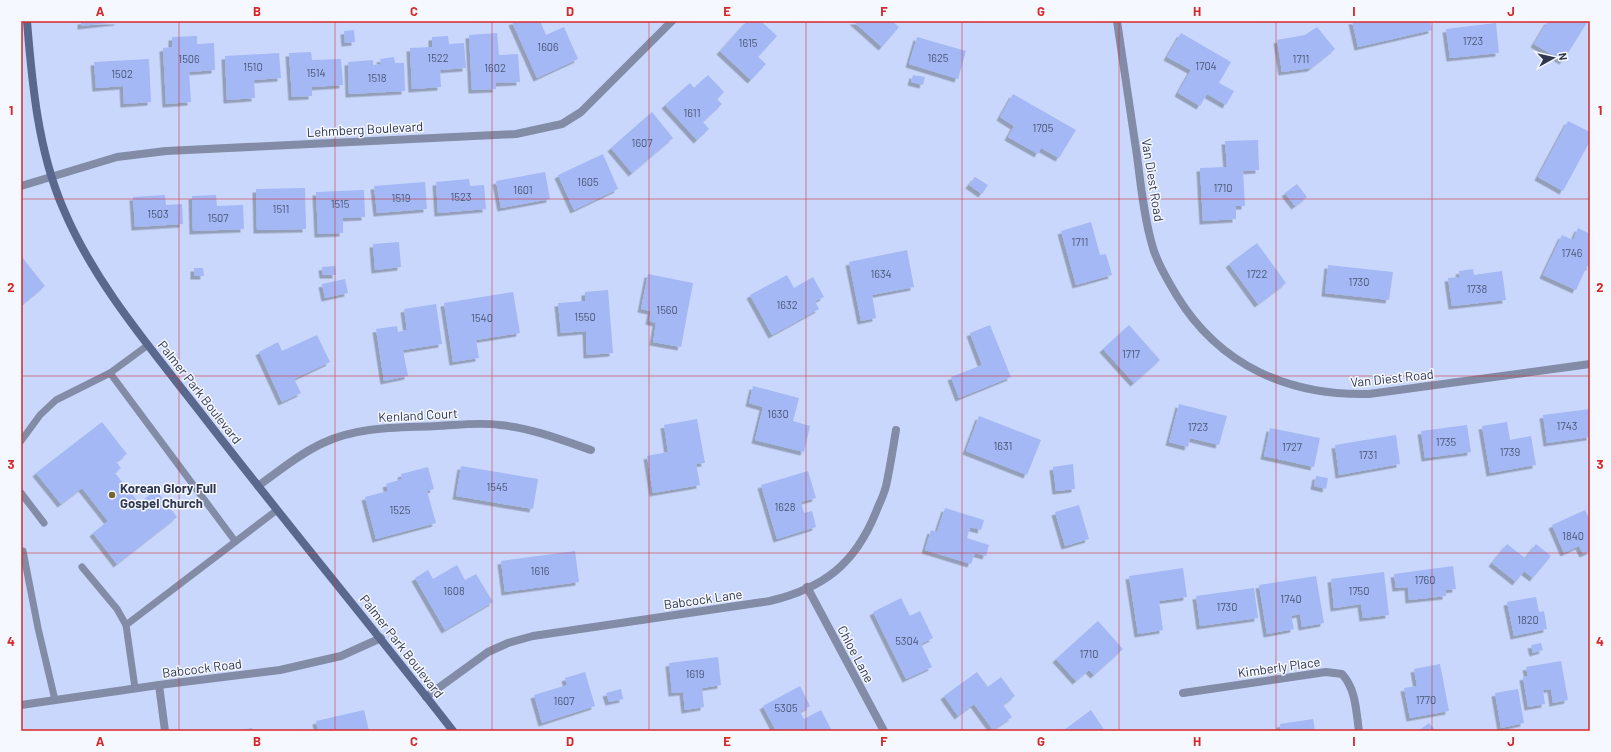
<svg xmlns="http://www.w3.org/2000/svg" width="1611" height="752" viewBox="0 0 1611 752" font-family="Barlow,sans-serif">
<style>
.building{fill:#a3b8f4;filter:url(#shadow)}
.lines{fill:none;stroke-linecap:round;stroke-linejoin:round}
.service{stroke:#838ca6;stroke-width:7}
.minor{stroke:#838ca6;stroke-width:8}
.tertiary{stroke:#838ca6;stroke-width:8}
.secondary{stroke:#5b688d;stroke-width:8}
.grid{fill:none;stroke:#d62828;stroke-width:1;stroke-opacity:0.55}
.poi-dot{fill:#766432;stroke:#f6f8ff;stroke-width:1.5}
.labels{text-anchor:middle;stroke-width:3;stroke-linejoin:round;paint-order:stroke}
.number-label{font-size:11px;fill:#4b5778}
.street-label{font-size:13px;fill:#2e374f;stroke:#f6f8ff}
.poi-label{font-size:13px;font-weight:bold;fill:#2e374f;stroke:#f6f8ff;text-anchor:start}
.neatline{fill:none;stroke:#d62828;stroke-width:1.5}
.grid-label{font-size:13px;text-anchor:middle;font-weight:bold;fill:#d62828}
</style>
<defs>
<filter id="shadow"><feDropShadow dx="-3.5" dy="3.5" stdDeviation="0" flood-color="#0004"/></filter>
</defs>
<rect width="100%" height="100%" fill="#c9d7fc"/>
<g class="building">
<path d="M 81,21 L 118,21 L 118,22 L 81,26 Z"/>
<path d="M 515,21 L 540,21 L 546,35 L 564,27 L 578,59 L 537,78 L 512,22 Z"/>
<path d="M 747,21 L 761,21 L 777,36 L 758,57 L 766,64 L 751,80 L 720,51 Z"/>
<path d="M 853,21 L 892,21 L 899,27 L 882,47 Z"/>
<path d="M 1352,21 L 1430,21 L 1432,30 L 1358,47 Z"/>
<path d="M 1548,21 L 1588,21 L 1563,61 L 1534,44 Z"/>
<path d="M 1496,23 L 1499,53 L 1450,58 L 1446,29 Z"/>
<path d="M 1317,27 L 1335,49 L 1311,68 L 1282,72 L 1277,40 L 1305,35 Z"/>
<path d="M 354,30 L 355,42 L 345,43 L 344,31 Z"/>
<path d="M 497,33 L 499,55 L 518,54 L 520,82 L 496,83 L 496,89 L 472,90 L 469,35 Z"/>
<path d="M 1181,33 L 1231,62 L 1219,83 L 1234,91 L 1226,105 L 1207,94 L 1200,106 L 1178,93 L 1191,70 L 1167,57 Z"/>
<path d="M 197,36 L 197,44 L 214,43 L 215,70 L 189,72 L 191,102 L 166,104 L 163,48 L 172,47 L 172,37 Z"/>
<path d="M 448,36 L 449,44 L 464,43 L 466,68 L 440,70 L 441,87 L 412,89 L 410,48 L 432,47 L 432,37 Z"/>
<path d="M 917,37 L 966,51 L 958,79 L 909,64 Z"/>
<path d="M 311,52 L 312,60 L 341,59 L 343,85 L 312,87 L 312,96 L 292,97 L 289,53 Z"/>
<path d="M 279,53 L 281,78 L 254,80 L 255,98 L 227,100 L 225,56 Z"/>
<path d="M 394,57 L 395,63 L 404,63 L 405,91 L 349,94 L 348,62 L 373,60 L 373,65 L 381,64 L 380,59 Z"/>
<path d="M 149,59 L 151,102 L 124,104 L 123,86 L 96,88 L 94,62 Z"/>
<path d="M 708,75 L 724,92 L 717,99 L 722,104 L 703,122 L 709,129 L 697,140 L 665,105 L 690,83 L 694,88 Z"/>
<path d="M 913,75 L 925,77 L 923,85 L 911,82 Z"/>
<path d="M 1013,94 L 1076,130 L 1059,158 L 1041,148 L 1038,154 L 1008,137 L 1014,126 L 1000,117 Z"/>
<path d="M 652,112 L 673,138 L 632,173 L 611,148 Z"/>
<path d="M 1568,121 L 1590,132 L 1590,141 L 1563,191 L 1538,177 Z"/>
<path d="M 1258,140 L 1259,170 L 1243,171 L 1245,206 L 1236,206 L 1236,219 L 1203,221 L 1200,168 L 1227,167 L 1225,141 Z"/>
<path d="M 603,154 L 618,189 L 574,210 L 558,175 Z"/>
<path d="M 545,172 L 550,199 L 501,208 L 496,181 Z"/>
<path d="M 975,177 L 988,185 L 982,194 L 969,185 Z"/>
<path d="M 469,179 L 470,186 L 484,185 L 486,209 L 438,213 L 436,182 Z"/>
<path d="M 425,182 L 427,209 L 377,213 L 374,186 Z"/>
<path d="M 1297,184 L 1307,197 L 1295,206 L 1285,193 Z"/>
<path d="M 305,188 L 306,229 L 257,230 L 256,189 Z"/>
<path d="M 364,190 L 365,217 L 343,218 L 343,233 L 318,234 L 316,192 Z"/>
<path d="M 165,195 L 166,205 L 182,204 L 183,224 L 135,227 L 133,197 Z"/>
<path d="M 216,195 L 217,206 L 243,205 L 244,229 L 193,231 L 192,196 Z"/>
<path d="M 1091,222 L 1100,255 L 1106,254 L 1112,275 L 1076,285 L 1061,231 Z"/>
<path d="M 1578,228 L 1590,234 L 1590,267 L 1587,266 L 1576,290 L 1543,275 L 1562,235 L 1573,240 Z"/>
<path d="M 399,242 L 401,267 L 375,270 L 373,244 Z"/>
<path d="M 1257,243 L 1286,283 L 1258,304 L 1229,264 Z"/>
<path d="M 907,250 L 914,287 L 872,295 L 876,318 L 861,321 L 849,262 Z"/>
<path d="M 21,256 L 45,286 L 23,304 L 21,302 Z"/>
<path d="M 1328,265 L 1393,272 L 1389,300 L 1325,293 Z"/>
<path d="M 335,266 L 336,275 L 323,275 L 322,267 Z"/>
<path d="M 194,268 L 203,268 L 204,276 L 194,276 Z"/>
<path d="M 1473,269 L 1474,275 L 1502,271 L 1506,300 L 1452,306 L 1448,278 L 1460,277 L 1459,271 Z"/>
<path d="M 648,274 L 693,283 L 681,347 L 653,342 L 656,323 L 649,321 L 651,311 L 641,309 Z"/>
<path d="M 787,275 L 794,288 L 813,277 L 824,297 L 815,301 L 819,309 L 772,335 L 750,295 Z"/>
<path d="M 345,279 L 348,293 L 325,298 L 322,284 Z"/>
<path d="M 608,290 L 613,353 L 587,355 L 586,331 L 561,333 L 558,303 L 585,301 L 585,292 Z"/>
<path d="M 513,292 L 520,333 L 476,340 L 479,358 L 453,362 L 444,303 Z"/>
<path d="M 436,304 L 442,344 L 403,350 L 408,376 L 384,381 L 376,329 L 397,326 L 398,332 L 407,330 L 404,309 Z"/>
<path d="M 990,325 L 1011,377 L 959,398 L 951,377 L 982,365 L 970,333 Z"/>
<path d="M 1129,325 L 1160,360 L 1134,383 L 1103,349 Z"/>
<path d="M 317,335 L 330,362 L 294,379 L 301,393 L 282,402 L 259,352 L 278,342 L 282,351 Z"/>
<path d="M 753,386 L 799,398 L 793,421 L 810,426 L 804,452 L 755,440 L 763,407 L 749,403 Z"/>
<path d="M 1179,404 L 1227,416 L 1219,445 L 1190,438 L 1188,447 L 1169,442 Z"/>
<path d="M 1590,409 L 1590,437 L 1547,443 L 1543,415 Z"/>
<path d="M 979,416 L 1041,440 L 1027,475 L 966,451 Z"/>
<path d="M 697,419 L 705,463 L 696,464 L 700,485 L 653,493 L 647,456 L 668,452 L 664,425 Z"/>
<path d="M 102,422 L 127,454 L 116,462 L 121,468 L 115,473 L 139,503 L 156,490 L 177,517 L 117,564 L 93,533 L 108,521 L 82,488 L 61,504 L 36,473 Z"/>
<path d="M 1507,422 L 1510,440 L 1531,436 L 1536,465 L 1490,473 L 1482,426 Z"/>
<path d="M 1467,425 L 1471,452 L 1425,458 L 1421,431 Z"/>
<path d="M 1270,428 L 1320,438 L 1314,467 L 1264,456 Z"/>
<path d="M 1396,435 L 1400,464 L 1339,475 L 1335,445 Z"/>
<path d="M 1073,464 L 1075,489 L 1056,491 L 1053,467 Z"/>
<path d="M 461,466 L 538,479 L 533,509 L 456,496 Z"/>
<path d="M 428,467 L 434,489 L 427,491 L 436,523 L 376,539 L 365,497 L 388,491 L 386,484 L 402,479 L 401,474 Z"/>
<path d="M 808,471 L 816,498 L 801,502 L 804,513 L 812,511 L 816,527 L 777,539 L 761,485 Z"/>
<path d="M 1316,476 L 1328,478 L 1326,489 L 1314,486 Z"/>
<path d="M 1079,505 L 1089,539 L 1065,546 L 1055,512 Z"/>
<path d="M 945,508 L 984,520 L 981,530 L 970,527 L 967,538 L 989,545 L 986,556 L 975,553 L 971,564 L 925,550 L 931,530 L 937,532 Z"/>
<path d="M 1585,510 L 1590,521 L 1590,551 L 1583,554 L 1579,546 L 1564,553 L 1552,525 Z"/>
<path d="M 1507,544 L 1525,558 L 1536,544 L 1551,556 L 1533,578 L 1524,571 L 1516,582 L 1492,563 Z"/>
<path d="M 575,551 L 579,582 L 505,592 L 501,561 Z"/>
<path d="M 457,565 L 465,580 L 476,574 L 493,602 L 445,630 L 415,578 L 428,570 L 433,579 Z"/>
<path d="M 1453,566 L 1456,589 L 1446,590 L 1446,596 L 1409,600 L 1408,587 L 1396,588 L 1394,574 Z"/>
<path d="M 1183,568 L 1187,597 L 1159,601 L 1163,630 L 1138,634 L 1129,576 Z"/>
<path d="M 1384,572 L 1389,615 L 1363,618 L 1361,604 L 1334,608 L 1331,579 Z"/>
<path d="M 1316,576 L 1324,623 L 1302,627 L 1300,614 L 1291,616 L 1294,629 L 1267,634 L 1259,585 Z"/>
<path d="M 1254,588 L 1258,618 L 1200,626 L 1196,596 Z"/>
<path d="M 1536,597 L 1539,612 L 1544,611 L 1547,629 L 1514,636 L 1507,602 Z"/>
<path d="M 901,598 L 910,616 L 920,611 L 933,638 L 921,644 L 932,667 L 906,679 L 873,612 Z"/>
<path d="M 1098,621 L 1123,649 L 1094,675 L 1089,670 L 1076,681 L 1056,659 Z"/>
<path d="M 1541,643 L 1543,650 L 1533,653 L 1531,645 Z"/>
<path d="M 718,657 L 721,685 L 702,688 L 704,707 L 685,710 L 683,692 L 672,693 L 669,663 Z"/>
<path d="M 1561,661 L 1568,700 L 1553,703 L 1551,689 L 1543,690 L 1545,704 L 1528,707 L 1523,677 L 1528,676 L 1526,667 Z"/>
<path d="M 1440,664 L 1449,711 L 1410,718 L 1404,688 L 1417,686 L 1414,669 Z"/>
<path d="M 585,672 L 595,706 L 542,723 L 534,695 L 567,685 L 565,678 Z"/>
<path d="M 977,672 L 988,687 L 1001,677 L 1015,696 L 1003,705 L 1012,717 L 993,730 L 974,704 L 958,716 L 944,696 Z"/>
<path d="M 800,686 L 810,706 L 800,712 L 804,719 L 821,710 L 832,731 L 776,731 L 763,706 Z"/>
<path d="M 621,689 L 623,699 L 609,702 L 606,693 Z"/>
<path d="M 1518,689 L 1524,723 L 1501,728 L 1495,693 Z"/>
<path d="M 364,710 L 369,731 L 318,731 L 316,721 Z"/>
<path d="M 1091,710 L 1105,731 L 1065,731 L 1064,730 Z"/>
<path d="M 1313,719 L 1315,731 L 1281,731 L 1280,724 Z"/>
<path d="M 1429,723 L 1436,731 L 1418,731 Z"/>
<path d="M 252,728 L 253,731 L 240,731 L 240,730 Z"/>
</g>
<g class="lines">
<g class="service">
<path d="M 110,373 L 235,541"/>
<path d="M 21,441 L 40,415 L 56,400 L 110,373 L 148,345"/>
<path d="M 21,493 L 44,523"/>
<path d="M 23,551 L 38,628 L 55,700"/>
<path d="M 82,567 L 117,609 L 126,625 L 135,688"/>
<path d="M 126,625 L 277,510"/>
</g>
<g class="minor">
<path d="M 1117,21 C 1124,66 1130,111 1137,156 C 1141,186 1144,218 1153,248 C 1158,265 1168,281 1177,296 C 1220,366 1289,396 1369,394 L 1590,364"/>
<path d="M 21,186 L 117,157 L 166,151 L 516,134 L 562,124 L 581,112 L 672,21"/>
<path d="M 258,486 C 279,471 299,454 323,443 C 359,426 399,428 437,426 C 458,425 479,422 500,425 C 531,428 562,440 591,450"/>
<path d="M 807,587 L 884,731"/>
<path d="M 159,685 L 165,731"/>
<path d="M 1183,693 L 1326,672 L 1342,674 C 1356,689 1356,711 1359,731"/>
<path d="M 426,697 L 488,652 L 508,643 L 533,636 L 770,601 C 824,588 855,564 876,512 C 879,504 884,495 886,486 C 890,468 893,448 896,430"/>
</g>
<path class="tertiary" d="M 21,705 L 159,685 L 280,670 L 341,656 L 381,638"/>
<path class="secondary" d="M 27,21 C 32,83 38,150 63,208 C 94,282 148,345 197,408 C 281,517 369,623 453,731"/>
</g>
<path class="grid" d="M 179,21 L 179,731M 335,21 L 335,731M 492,21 L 492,731M 649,21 L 649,731M 806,21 L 806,731M 962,21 L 962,731M 1119,21 L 1119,731M 1276,21 L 1276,731M 1432,21 L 1432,731M 21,199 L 1590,199M 21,376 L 1590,376M 21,553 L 1590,553"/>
<circle class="poi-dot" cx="112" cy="495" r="4"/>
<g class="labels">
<g class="number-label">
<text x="1473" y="45">1723</text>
<text x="748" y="47">1615</text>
<text x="548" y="51">1606</text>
<text x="438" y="62">1522</text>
<text x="938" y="62">1625</text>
<text x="189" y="63">1506</text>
<text x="1301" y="63">1711</text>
<text x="1206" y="70">1704</text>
<text x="253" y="71">1510</text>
<text x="495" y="72">1602</text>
<text x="316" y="77">1514</text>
<text x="122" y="78">1502</text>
<text x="377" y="82">1518</text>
<text x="692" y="117">1611</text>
<text x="1043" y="132">1705</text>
<text x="642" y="147">1607</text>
<text x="588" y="186">1605</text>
<text x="1223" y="192">1710</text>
<text x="523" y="194">1601</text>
<text x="461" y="201">1523</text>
<text x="401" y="202">1519</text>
<text x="340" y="208">1515</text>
<text x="281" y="213">1511</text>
<text x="158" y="218">1503</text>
<text x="218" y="222">1507</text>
<text x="1080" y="246">1711</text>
<text x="1572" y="257">1746</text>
<text x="881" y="278">1634</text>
<text x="1257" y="278">1722</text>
<text x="1359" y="286">1730</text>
<text x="1477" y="293">1738</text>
<text x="787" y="309">1632</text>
<text x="667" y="314">1560</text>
<text x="585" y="321">1550</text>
<text x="482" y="322">1540</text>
<text x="1131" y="358">1717</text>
<text x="778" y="418">1630</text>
<text x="1567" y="430">1743</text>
<text x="1198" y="431">1723</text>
<text x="1446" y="446">1735</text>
<text x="1003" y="450">1631</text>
<text x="1292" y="451">1727</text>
<text x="1510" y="456">1739</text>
<text x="1368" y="459">1731</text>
<text x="497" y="491">1545</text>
<text x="785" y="511">1628</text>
<text x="400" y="514">1525</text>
<text x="1573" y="540">1840</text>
<text x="540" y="575">1616</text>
<text x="1425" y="584">1760</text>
<text x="454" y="595">1608</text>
<text x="1359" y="595">1750</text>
<text x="1291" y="603">1740</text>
<text x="1227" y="611">1730</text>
<text x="1528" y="624">1820</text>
<text x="907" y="645">5304</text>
<text x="1089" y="658">1710</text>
<text x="695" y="678">1619</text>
<text x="1426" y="704">1770</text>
<text x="564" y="705">1607</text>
<text x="786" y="712">5305</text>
</g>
<g class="street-label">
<text transform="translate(365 129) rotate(-3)" y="5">Lehmberg Boulevard</text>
<text transform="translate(1153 180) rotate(81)" y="5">Van Diest Road</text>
<text transform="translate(1392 378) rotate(-6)" y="5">Van Diest Road</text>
<text transform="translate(200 392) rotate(52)" y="5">Palmer Park Boulevard</text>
<text transform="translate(418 415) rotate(-3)" y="5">Kenland Court</text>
<text transform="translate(703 599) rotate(-8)" y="5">Babcock Lane</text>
<text transform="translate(402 646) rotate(52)" y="5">Palmer Park Boulevard</text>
<text transform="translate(856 654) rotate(62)" y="5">Chloe Lane</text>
<text transform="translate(1279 667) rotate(-8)" y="5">Kimberly Place</text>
<text transform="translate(202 668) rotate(-7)" y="5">Babcock Road</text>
</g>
<g class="poi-label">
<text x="120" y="493">Korean Glory Full<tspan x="120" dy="15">Gospel Church</tspan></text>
</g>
</g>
<rect width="1611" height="752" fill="none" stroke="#f6f8ff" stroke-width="44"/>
<g transform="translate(1553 58) rotate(82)" stroke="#f6f8ff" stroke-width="3" paint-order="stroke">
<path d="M0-3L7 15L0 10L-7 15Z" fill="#2e374f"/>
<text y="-6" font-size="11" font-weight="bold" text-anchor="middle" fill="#2e374f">N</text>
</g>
<rect x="22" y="22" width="1567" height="708" class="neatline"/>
<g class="grid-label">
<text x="100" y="16">A</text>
<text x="257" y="16">B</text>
<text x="414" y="16">C</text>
<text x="570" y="16">D</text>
<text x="727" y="16">E</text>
<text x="884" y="16">F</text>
<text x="1041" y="16">G</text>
<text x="1197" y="16">H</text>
<text x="1354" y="16">I</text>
<text x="1511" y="16">J</text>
<text x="11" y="115">1</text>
<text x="1600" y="115">1</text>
<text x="11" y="292">2</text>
<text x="1600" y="292">2</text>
<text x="11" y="469">3</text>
<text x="1600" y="469">3</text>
<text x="11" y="646">4</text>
<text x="1600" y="646">4</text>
<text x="100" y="746">A</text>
<text x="257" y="746">B</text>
<text x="414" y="746">C</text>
<text x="570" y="746">D</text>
<text x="727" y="746">E</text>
<text x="884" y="746">F</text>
<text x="1041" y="746">G</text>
<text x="1197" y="746">H</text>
<text x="1354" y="746">I</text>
<text x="1511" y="746">J</text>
</g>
</svg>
